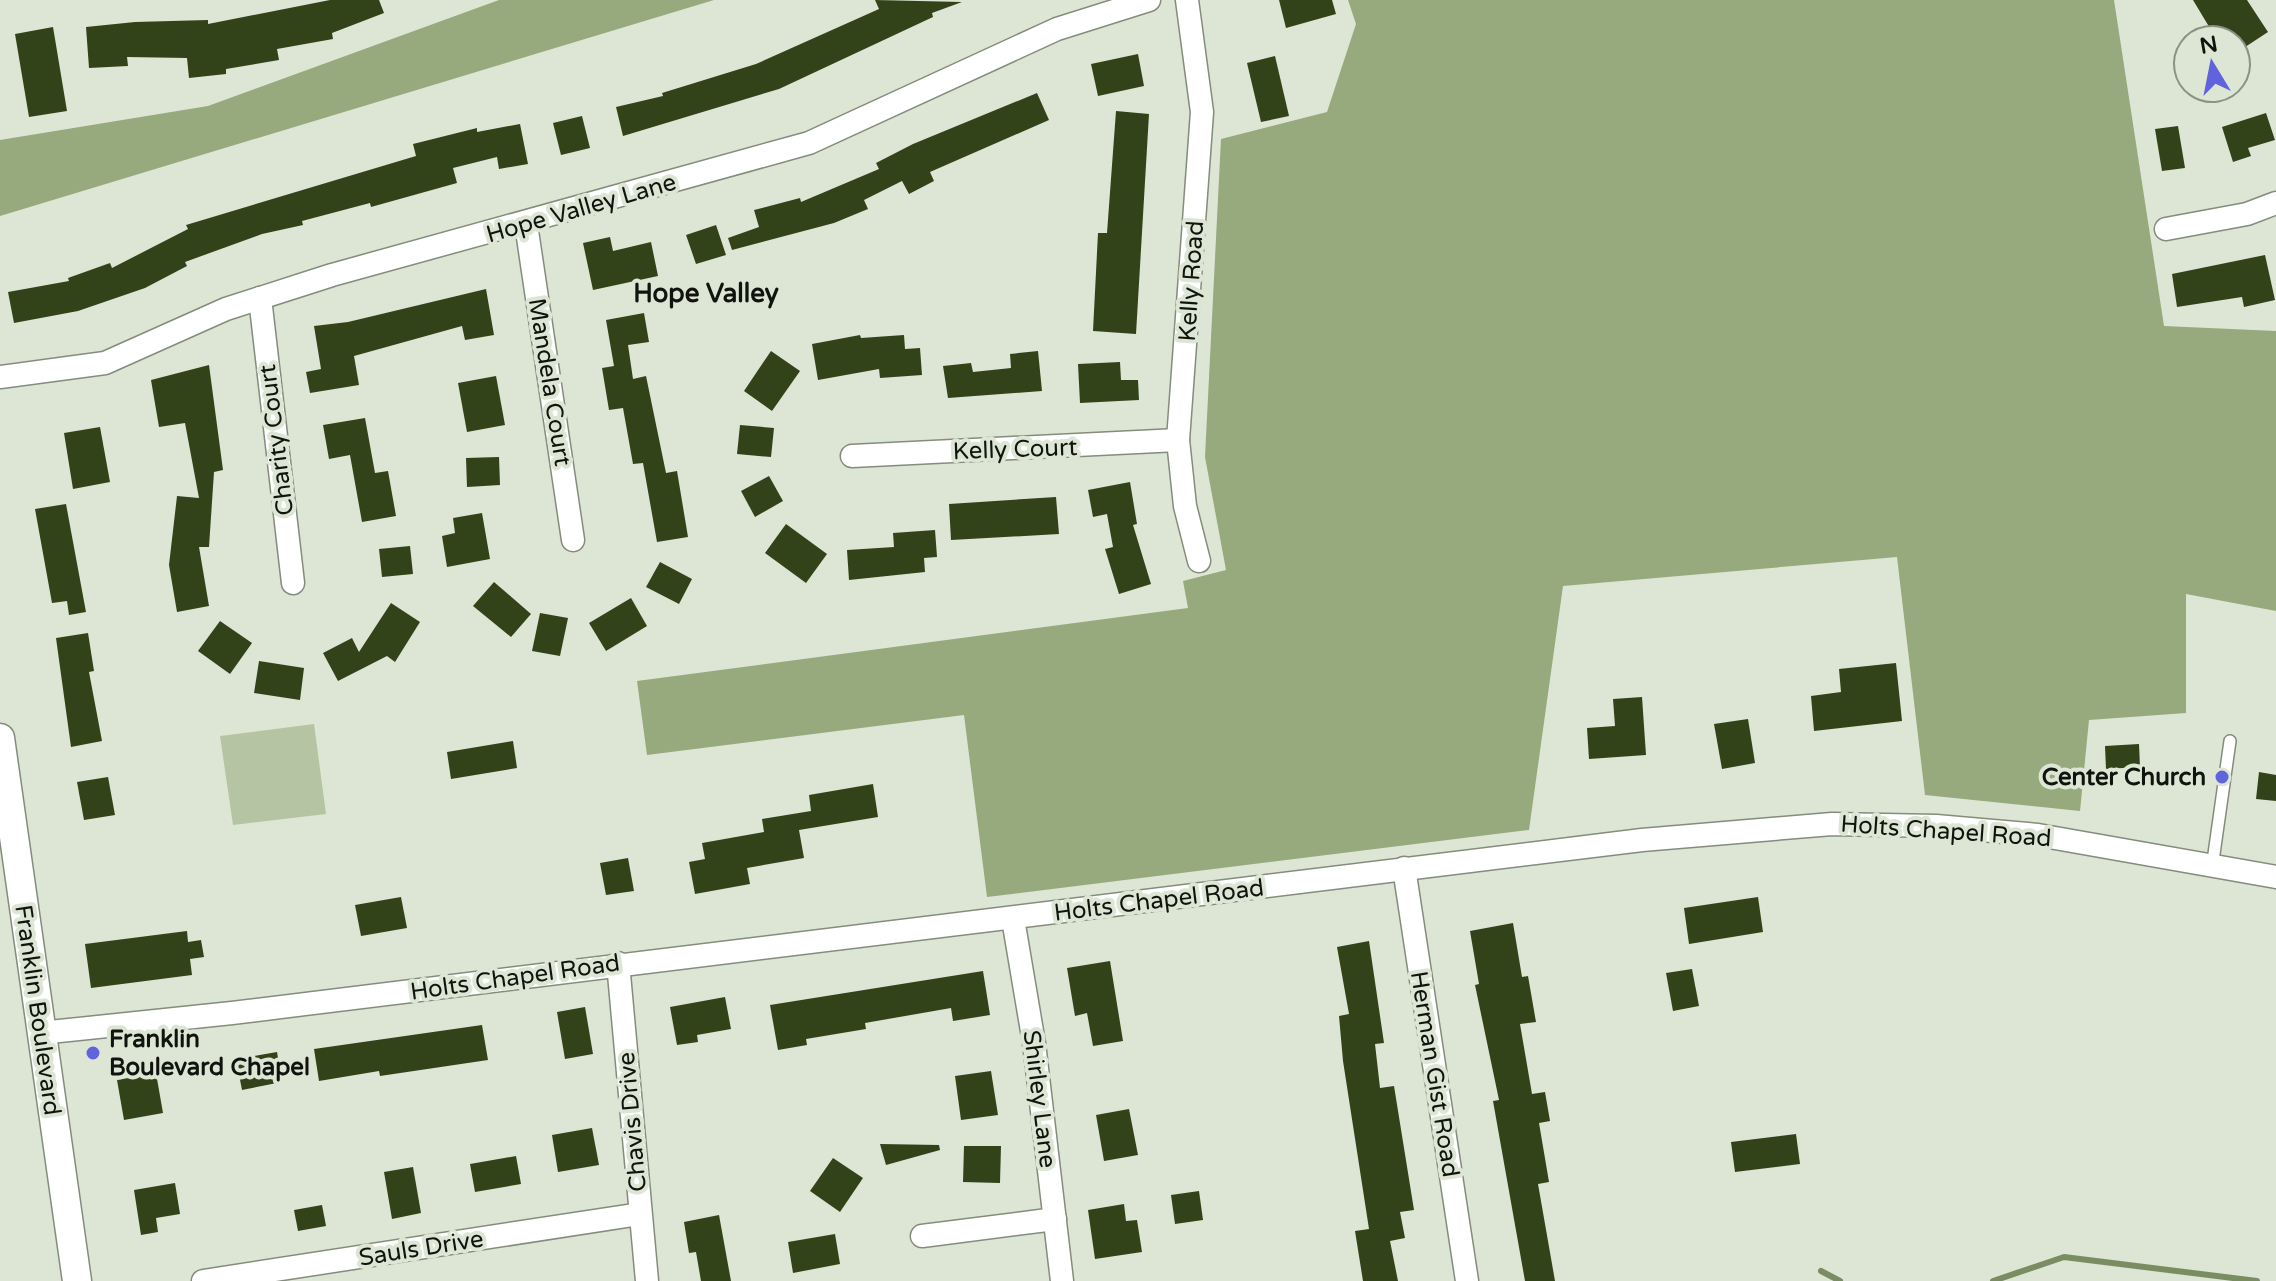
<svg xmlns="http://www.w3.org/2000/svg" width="2276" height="1281" viewBox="0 0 2276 1281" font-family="'Varela Round',sans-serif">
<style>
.green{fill:#b5c5a3}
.forest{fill:#96aa7e}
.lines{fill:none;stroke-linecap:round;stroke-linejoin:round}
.stream{stroke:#7a8d62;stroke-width:6}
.building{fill:#32431a}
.service-casing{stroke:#848c7c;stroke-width:14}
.minor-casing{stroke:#848c7c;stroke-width:25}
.tertiary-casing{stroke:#848c7c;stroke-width:31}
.service{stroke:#fff;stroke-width:11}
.minor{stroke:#fff;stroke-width:22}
.tertiary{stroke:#fff;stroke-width:28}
.poi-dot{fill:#6063db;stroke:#dde5d4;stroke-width:3}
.labels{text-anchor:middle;stroke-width:8;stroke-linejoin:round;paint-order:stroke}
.street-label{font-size:24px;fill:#11140e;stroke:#dde5d4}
.poi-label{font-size:24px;font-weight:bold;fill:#11140e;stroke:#dde5d4;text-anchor:end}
.neighbourhood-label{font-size:26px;font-weight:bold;fill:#11140e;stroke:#dde5d4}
</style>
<rect width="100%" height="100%" fill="#dde5d4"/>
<path class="green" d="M 314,724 L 326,814 L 233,825 L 220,736 Z"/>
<g class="forest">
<path d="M 499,0 L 714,0 L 0,216 L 0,140 L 208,106 Z"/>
<path d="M 1348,0 L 2114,0 L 2164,326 L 2276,331 L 2276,611 L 2186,594 L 2186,713 L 2089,720 L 2080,811 L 1925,795 L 1897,557 L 1563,586 L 1529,830 L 987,897 L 964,715 L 647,755 L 637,681 L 1188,608 L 1183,581 L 1226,570 L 1205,457 L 1221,139 L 1327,112 L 1356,24 Z"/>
</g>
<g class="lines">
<g class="stream">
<path d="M 1821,1271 L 1840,1281"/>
<path d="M 1993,1281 L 2064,1257 L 2257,1281"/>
</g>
</g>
<g class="building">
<path d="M 330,0 L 379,0 L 384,13 L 332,33 L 333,39 L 277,49 L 279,60 L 226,69 L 226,74 L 189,78 L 187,58 L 127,57 L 128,66 L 89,68 L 86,27 L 135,22 L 208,20 L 208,24 Z"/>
<path d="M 875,0 L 962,2 L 932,13 L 933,17 L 779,89 L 623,136 L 616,107 L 663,96 L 662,93 L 756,64 L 879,9 Z"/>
<path d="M 1279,0 L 1332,0 L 1336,14 L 1286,28 Z"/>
<path d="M 2193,0 L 2247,0 L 2268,32 L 2236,53 L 2236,40 L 2217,40 Z"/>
<path d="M 53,27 L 67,111 L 29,117 L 15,34 Z"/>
<path d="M 1138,54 L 1144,86 L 1098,96 L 1091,64 Z"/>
<path d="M 1275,56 L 1289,116 L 1261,122 L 1247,63 Z"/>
<path d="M 1037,93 L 1049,120 L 930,172 L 934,181 L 909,194 L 902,181 L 864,200 L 868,209 L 834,223 L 732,250 L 728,238 L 759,227 L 754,210 L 800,198 L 801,202 L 879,169 L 876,163 L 913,144 Z"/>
<path d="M 1116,111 L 1149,114 L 1136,334 L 1093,331 L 1098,233 L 1107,233 Z"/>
<path d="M 2266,113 L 2275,140 L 2248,148 L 2251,156 L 2233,162 L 2222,127 Z"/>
<path d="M 582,116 L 590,148 L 561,155 L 553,123 Z"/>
<path d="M 520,124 L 528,164 L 499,169 L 497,157 L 453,168 L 457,183 L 371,207 L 370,203 L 302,221 L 303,225 L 262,234 L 185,262 L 187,266 L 145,288 L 78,311 L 14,323 L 8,292 L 69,281 L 68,278 L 110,263 L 112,268 L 188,229 L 186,225 L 416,156 L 413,144 L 477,128 L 477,132 Z"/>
<path d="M 2178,126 L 2185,168 L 2162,171 L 2155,129 Z"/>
<path d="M 716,225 L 726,255 L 696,264 L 686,235 Z"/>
<path d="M 610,237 L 613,251 L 651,242 L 658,276 L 593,290 L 583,243 Z"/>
<path d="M 2265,255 L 2275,300 L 2244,307 L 2242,297 L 2177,307 L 2172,274 Z"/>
<path d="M 486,289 L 494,335 L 465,340 L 462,326 L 354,356 L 359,385 L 310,393 L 306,372 L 321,369 L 314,326 L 348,322 Z"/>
<path d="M 644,313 L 649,342 L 628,345 L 633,379 L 646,376 L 666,473 L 677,471 L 688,537 L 657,542 L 643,463 L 633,464 L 623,408 L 609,410 L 602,368 L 614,366 L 606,320 Z"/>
<path d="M 860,335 L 861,338 L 904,335 L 905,349 L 920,348 L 922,375 L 880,378 L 879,369 L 818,380 L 812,344 Z"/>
<path d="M 771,351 L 800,371 L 772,411 L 744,391 Z"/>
<path d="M 1038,351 L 1042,391 L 948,398 L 943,366 L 971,363 L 973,372 L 1011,368 L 1010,354 Z"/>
<path d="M 1120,362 L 1121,380 L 1138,380 L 1139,400 L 1080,403 L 1078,364 Z"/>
<path d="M 209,365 L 223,470 L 214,472 L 209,547 L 199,547 L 209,606 L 177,612 L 169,565 L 177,496 L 199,498 L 185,423 L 159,427 L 151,380 Z"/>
<path d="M 496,376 L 505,425 L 467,432 L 458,383 Z"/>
<path d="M 365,418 L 375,473 L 388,471 L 396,516 L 362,522 L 350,455 L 329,459 L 323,425 Z"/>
<path d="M 740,425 L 774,428 L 771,457 L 737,454 Z"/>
<path d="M 100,427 L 110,482 L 73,489 L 64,433 Z"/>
<path d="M 499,457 L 500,485 L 467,487 L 466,458 Z"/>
<path d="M 769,476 L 783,501 L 755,517 L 741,491 Z"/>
<path d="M 1130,482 L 1137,524 L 1133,525 L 1151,584 L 1119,594 L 1105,549 L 1113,547 L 1107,514 L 1093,517 L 1088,490 Z"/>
<path d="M 1056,497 L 1059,534 L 951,540 L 949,504 Z"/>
<path d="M 66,504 L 86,612 L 69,615 L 67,601 L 52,603 L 35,509 Z"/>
<path d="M 482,513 L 490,559 L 447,567 L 442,536 L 455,533 L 453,518 Z"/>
<path d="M 786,524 L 827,554 L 806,583 L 765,553 Z"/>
<path d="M 935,530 L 937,557 L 924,558 L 925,572 L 849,580 L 847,550 L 894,547 L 893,533 Z"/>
<path d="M 410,546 L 413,574 L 382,577 L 379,549 Z"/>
<path d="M 660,562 L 692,579 L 679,604 L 646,587 Z"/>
<path d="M 494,582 L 531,614 L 511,637 L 473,606 Z"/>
<path d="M 631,598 L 647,626 L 606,651 L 589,623 Z"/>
<path d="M 391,603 L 420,622 L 395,662 L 387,656 L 338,681 L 323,653 L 352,638 L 359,652 Z"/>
<path d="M 540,613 L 568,618 L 560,656 L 532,651 Z"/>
<path d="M 220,621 L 252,643 L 230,674 L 198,651 Z"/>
<path d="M 88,633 L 94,671 L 89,672 L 102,741 L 71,747 L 56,638 Z"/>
<path d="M 259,661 L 304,668 L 300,700 L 254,693 Z"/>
<path d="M 1896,663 L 1902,721 L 1814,731 L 1811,696 L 1841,692 L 1839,669 Z"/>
<path d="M 1642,697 L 1646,755 L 1589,759 L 1587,728 L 1615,726 L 1613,699 Z"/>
<path d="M 1748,719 L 1755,763 L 1722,769 L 1714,724 Z"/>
<path d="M 513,741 L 517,768 L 451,779 L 447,752 Z"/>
<path d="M 2139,744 L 2140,767 L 2106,769 L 2105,746 Z"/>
<path d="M 2259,772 L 2276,775 L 2276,801 L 2256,799 Z"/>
<path d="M 108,777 L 115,815 L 84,820 L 77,782 Z"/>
<path d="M 873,784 L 878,817 L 799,830 L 804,858 L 747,868 L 750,884 L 695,894 L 689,862 L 705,859 L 702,843 L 764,832 L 762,819 L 811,811 L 809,795 Z"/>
<path d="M 628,858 L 634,891 L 606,895 L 600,863 Z"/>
<path d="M 401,897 L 407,928 L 361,936 L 355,905 Z"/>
<path d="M 1758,897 L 1763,932 L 1689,944 L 1684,908 Z"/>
<path d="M 1513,923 L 1522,977 L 1528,976 L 1536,1022 L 1520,1024 L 1532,1094 L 1545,1092 L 1550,1121 L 1539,1123 L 1549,1182 L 1538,1184 L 1555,1281 L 1525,1281 L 1493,1101 L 1499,1100 L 1475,985 L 1479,984 L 1470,931 Z"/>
<path d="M 187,931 L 188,942 L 201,940 L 204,957 L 190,959 L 192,975 L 91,988 L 85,944 Z"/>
<path d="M 1369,941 L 1384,1043 L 1375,1044 L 1380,1088 L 1394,1086 L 1414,1210 L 1400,1212 L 1405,1238 L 1390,1241 L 1398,1281 L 1363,1281 L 1355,1231 L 1369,1229 L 1343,1061 L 1339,1016 L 1349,1014 L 1337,947 Z"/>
<path d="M 1110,961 L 1123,1041 L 1093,1046 L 1087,1013 L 1075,1016 L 1067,968 Z"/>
<path d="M 1692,969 L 1699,1006 L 1673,1011 L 1666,973 Z"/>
<path d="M 983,971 L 990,1015 L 953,1021 L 951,1008 L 865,1023 L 866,1029 L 806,1039 L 807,1045 L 778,1050 L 770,1005 Z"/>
<path d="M 725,997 L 731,1029 L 697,1035 L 698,1042 L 677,1045 L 670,1007 Z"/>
<path d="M 585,1007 L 593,1054 L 565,1059 L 557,1012 Z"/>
<path d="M 482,1025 L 488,1060 L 380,1076 L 379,1071 L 319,1081 L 314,1049 Z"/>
<path d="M 277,1052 L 282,1082 L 242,1090 L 236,1059 Z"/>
<path d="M 991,1071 L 998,1115 L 961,1120 L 955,1076 Z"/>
<path d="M 156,1073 L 163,1113 L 124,1120 L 117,1080 Z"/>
<path d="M 1129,1109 L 1138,1155 L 1104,1161 L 1096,1115 Z"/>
<path d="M 592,1128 L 599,1165 L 558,1172 L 552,1135 Z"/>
<path d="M 1796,1134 L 1800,1164 L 1735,1172 L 1731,1142 Z"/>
<path d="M 880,1144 L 939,1145 L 940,1150 L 886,1165 Z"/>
<path d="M 964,1146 L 1001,1146 L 1000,1183 L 963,1182 Z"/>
<path d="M 516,1156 L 521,1184 L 475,1192 L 470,1164 Z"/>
<path d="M 833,1158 L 863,1178 L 840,1212 L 810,1191 Z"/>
<path d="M 413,1167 L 421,1213 L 392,1219 L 384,1172 Z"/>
<path d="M 175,1183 L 180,1214 L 156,1218 L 158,1232 L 141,1235 L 134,1190 Z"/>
<path d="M 1199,1191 L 1203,1220 L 1175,1224 L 1171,1195 Z"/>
<path d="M 1124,1204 L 1126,1221 L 1137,1220 L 1142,1252 L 1095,1259 L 1088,1210 Z"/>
<path d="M 322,1205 L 326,1226 L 298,1231 L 294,1210 Z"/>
<path d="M 719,1215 L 731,1281 L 701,1281 L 696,1252 L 689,1253 L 684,1222 Z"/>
<path d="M 835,1234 L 840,1264 L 793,1273 L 788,1242 Z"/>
</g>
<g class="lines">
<g class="service-casing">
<path id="service" d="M 2212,868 L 2230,741"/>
</g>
<g class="minor-casing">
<g id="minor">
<path d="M 1187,0 L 1202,112 L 1178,440 L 1185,506 L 1199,561"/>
<path d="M 526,224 L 573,540"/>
<path d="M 2166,229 L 2247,214 L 2276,203"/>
<path d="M 260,298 L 293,583"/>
<path d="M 0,377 L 105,363 L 226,309 L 332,275 L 809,143 L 1057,29 L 1149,0"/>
<path d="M 852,456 L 1178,440"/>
<path d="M 1404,868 L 1467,1281"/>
<path d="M 1013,919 L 1034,1043 L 1062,1281"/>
<path d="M 618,963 L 647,1281"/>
<path d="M 40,1033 L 232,1013 L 1642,840 L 1832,824 L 1936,826 L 2038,835 L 2276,877"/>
<path d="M 922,1236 L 1055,1219"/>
<path d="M 203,1281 L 640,1214"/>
</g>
</g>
<g class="tertiary-casing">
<path id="tertiary" d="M 0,738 L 77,1281"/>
</g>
<use href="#service" class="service"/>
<use href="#minor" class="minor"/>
<use href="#tertiary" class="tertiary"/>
</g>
<g class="poi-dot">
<circle cx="2222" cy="777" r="8"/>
<circle cx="93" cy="1053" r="8"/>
</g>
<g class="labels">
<g class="street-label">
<text transform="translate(581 208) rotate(-16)" y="8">Hope Valley Lane</text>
<text transform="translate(1191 281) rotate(-86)" y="8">Kelly Road</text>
<text transform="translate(550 382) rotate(81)" y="8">Mandela Court</text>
<text transform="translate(276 440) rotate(-97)" y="8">Charity Court</text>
<text transform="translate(1015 449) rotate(-2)" y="8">Kelly Court</text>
<text transform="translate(1946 831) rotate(4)" y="8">Holts Chapel Road</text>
<text transform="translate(1159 900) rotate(-7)" y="8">Holts Chapel Road</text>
<text transform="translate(515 977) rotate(-8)" y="8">Holts Chapel Road</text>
<text transform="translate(38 1010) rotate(82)" y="8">Franklin Boulevard</text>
<text transform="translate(1435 1074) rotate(81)" y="8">Herman Gist Road</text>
<text transform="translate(1040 1099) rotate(83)" y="8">Shirley Lane</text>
<text transform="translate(632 1122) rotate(-95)" y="8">Chavis Drive</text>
<text transform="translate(421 1248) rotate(-9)" y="8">Sauls Drive</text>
</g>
<g class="poi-label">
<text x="2206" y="785">Center Church</text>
<text x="109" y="1047" text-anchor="start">Franklin<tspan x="109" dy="28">Boulevard Chapel</tspan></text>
</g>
<g class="neighbourhood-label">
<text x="706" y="302">Hope Valley</text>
</g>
</g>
<g transform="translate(2212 64) rotate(350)"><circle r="38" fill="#dde5d4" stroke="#8b9185" stroke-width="2"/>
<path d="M0-6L14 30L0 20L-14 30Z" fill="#6063db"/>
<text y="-12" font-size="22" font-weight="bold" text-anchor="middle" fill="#11140e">N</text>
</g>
</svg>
